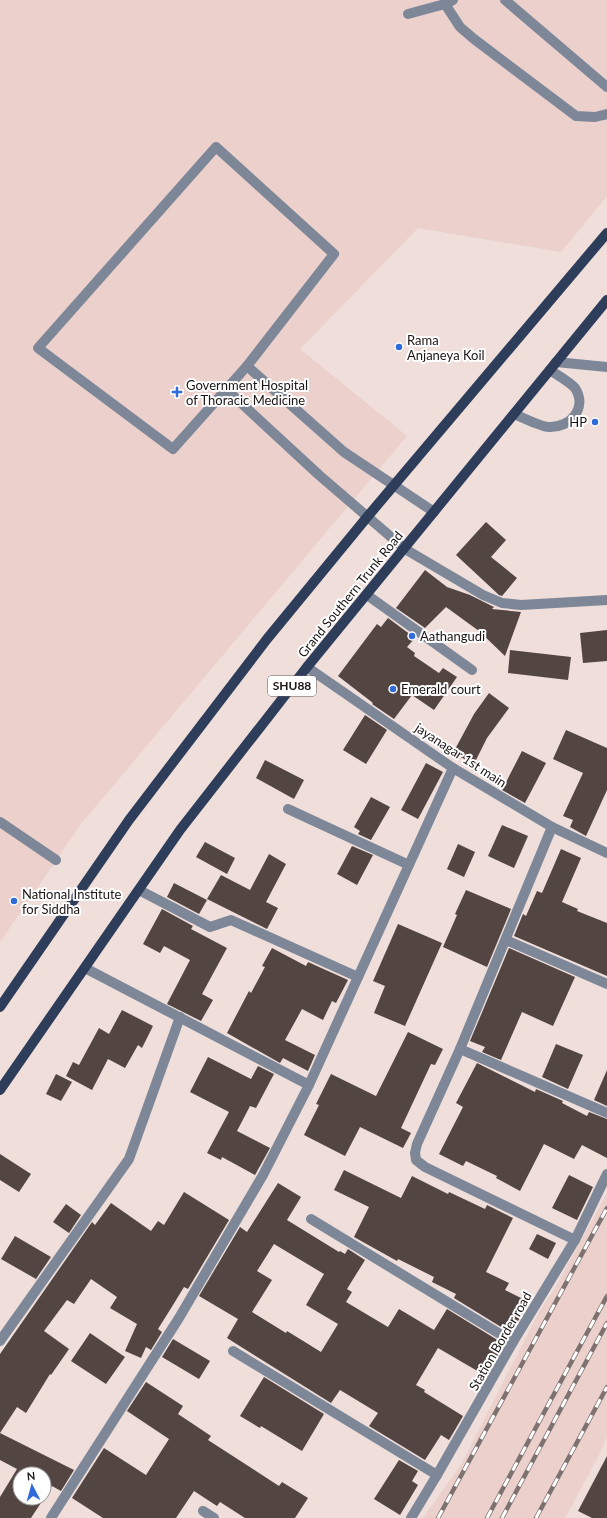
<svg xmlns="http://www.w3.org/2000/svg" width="607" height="1518" viewBox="0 0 607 1518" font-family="Lato,sans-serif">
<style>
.built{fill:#ebd0cb}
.building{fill:#534542;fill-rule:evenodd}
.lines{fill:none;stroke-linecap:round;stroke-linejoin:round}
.minor{stroke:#7d8798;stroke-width:10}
.major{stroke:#2d3d5a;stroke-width:10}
.rail-casing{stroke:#7d7270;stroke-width:4.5}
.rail{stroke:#fff;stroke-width:3;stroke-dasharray:9;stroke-linecap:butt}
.poi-dot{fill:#306bd9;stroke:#fff;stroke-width:1.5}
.labels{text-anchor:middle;stroke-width:4;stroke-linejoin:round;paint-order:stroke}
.shield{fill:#fff;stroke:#5f5b5a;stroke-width:1}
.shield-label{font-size:12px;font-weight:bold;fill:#1b1514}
.poi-label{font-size:13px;fill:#1b1514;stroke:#fff;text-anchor:start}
.street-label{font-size:13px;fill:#1b1514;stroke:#fff}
</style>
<rect width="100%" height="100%" fill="#efdeda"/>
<g class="built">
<path d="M 0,0 L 607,0 L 607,196 L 561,252 L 418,228 L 300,349 L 407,436 L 81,824 L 0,942 Z"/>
<path d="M 607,1193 L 607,1436 L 599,1455 L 565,1518 L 423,1518 L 462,1463 L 539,1312 L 555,1288 Z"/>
</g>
<g class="building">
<path d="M 486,522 L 506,540 L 491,557 L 517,578 L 502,596 L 499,595 L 456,555 Z"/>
<path d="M 425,570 L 447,587 L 470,595 L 494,607 L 492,609 L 521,612 L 505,656 L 479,631 L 446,607 L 425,628 L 396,608 Z"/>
<path d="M 388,618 L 415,638 L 407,647 L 415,653 L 414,656 L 439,673 L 443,668 L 457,677 L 434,710 L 412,695 L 394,719 L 372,704 L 373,703 L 338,676 L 377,624 L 381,627 Z"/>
<path d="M 607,630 L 607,661 L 583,663 L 580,633 Z"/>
<path d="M 510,650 L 571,657 L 568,680 L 508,673 Z"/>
<path d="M 489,693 L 509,708 L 487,738 L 474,764 L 453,753 L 474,714 Z"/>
<path d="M 365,715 L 387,730 L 366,764 L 343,750 Z"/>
<path d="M 566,730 L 607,748 L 607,790 L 586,836 L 570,827 L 573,820 L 563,816 L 583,773 L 553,759 Z"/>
<path d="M 522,751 L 546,763 L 525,803 L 502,790 Z"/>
<path d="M 265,760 L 304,780 L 294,799 L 256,778 Z"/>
<path d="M 426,763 L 443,772 L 418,819 L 401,810 Z"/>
<path d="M 371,797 L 390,807 L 371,840 L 358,834 L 360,831 L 354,827 Z"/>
<path d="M 502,825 L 528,836 L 514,868 L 488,856 Z"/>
<path d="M 205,842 L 235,858 L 227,874 L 196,857 Z"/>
<path d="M 458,844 L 475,852 L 464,877 L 447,869 Z"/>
<path d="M 352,846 L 373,855 L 357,885 L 337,874 Z"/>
<path d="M 561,849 L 581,858 L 562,902 L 578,909 L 577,911 L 607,923 L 607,976 L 514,936 L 523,914 L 526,916 L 537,891 L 542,893 Z"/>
<path d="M 269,854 L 286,864 L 266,902 L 278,908 L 267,929 L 207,899 L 221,875 L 250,890 Z"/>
<path d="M 174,883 L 207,900 L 199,914 L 167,897 Z"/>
<path d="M 466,890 L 511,909 L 487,967 L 443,947 L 457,915 L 455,914 Z"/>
<path d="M 162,909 L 193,926 L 191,929 L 227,948 L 202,994 L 213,1000 L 201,1021 L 167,1004 L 190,960 L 164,946 L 160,953 L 143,944 Z"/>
<path d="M 398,924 L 442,943 L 405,1026 L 374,1013 L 385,986 L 373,981 Z"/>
<path d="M 272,948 L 306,966 L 308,962 L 348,980 L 336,1003 L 332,1001 L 323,1020 L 302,1009 L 285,1040 L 315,1055 L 308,1071 L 283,1058 L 280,1063 L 227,1033 L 249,991 L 251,993 L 265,967 L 262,966 Z"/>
<path d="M 509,948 L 575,977 L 553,1026 L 522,1012 L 501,1060 L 482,1052 L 485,1047 L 470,1041 Z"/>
<path d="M 122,1010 L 153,1026 L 142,1048 L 138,1045 L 125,1068 L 108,1059 L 92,1090 L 66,1076 L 73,1062 L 79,1065 L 99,1028 L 109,1034 Z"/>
<path d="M 408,1032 L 443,1049 L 435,1065 L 431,1064 L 401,1128 L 411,1133 L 403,1148 L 360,1127 L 345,1156 L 304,1135 L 319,1105 L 316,1104 L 331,1074 L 376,1096 Z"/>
<path d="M 556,1044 L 583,1055 L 568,1089 L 542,1077 Z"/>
<path d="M 208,1057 L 251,1079 L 258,1066 L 274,1074 L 256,1108 L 250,1106 L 237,1131 L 270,1148 L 255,1175 L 222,1157 L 221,1160 L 207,1153 L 229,1112 L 190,1092 Z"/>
<path d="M 477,1063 L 535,1092 L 536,1089 L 563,1101 L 562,1103 L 587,1116 L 589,1112 L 607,1119 L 607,1158 L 582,1145 L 574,1159 L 544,1144 L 520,1191 L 496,1178 L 497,1176 L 466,1161 L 463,1166 L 439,1154 L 463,1107 L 456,1103 Z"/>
<path d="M 607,1070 L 607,1106 L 594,1100 Z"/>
<path d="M 56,1074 L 72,1082 L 61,1101 L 46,1094 Z"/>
<path d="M 0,1154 L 31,1174 L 19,1192 L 0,1180 Z"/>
<path d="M 344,1170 L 401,1198 L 412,1176 L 448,1194 L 449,1192 L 485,1209 L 487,1205 L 513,1218 L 486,1272 L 509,1283 L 505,1290 L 529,1302 L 511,1333 L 454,1298 L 456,1294 L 432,1282 L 434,1277 L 398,1259 L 397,1261 L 354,1237 L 369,1207 L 334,1190 Z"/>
<path d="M 569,1175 L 593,1187 L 577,1220 L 552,1208 Z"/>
<path d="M 278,1183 L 301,1197 L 287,1220 L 339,1252 L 340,1251 L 345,1254 L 348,1249 L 365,1260 L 347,1289 L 352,1292 L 346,1302 L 388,1327 L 399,1309 L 434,1330 L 447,1309 L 504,1344 L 486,1376 L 438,1348 L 416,1385 L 425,1390 L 424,1392 L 463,1416 L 449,1440 L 441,1435 L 425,1460 L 369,1426 L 378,1413 L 340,1390 L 331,1403 L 227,1338 L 238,1319 L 199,1296 L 240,1227 L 247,1232 ZM 274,1244 L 324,1274 L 306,1305 L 338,1324 L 321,1352 L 287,1331 L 286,1333 L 252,1312 L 272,1280 L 257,1271 Z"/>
<path d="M 184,1192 L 229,1220 L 188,1289 L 184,1287 L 173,1305 L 158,1329 L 162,1332 L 151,1350 L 146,1347 L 141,1358 L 125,1351 L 137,1324 L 110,1308 L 117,1297 L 91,1279 L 74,1304 L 67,1300 L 44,1331 L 69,1349 L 51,1375 L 50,1374 L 26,1413 L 17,1407 L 0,1433 L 74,1470 L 61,1491 L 52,1486 L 31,1518 L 0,1518 L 0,1497 L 17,1469 L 0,1460 L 0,1354 L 92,1222 L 95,1225 L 111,1203 L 151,1231 L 158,1221 L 164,1225 ZM 20,1474 L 44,1474 L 44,1498 L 20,1498 Z"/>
<path d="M 66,1204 L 81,1215 L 69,1233 L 53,1222 Z"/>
<path d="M 537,1234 L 556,1243 L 548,1259 L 529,1249 Z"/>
<path d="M 15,1236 L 51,1257 L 36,1279 L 1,1259 Z"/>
<path d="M 90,1333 L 125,1357 L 106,1384 L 71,1361 Z"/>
<path d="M 173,1339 L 210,1361 L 199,1379 L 162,1357 Z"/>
<path d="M 264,1377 L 324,1414 L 302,1451 L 261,1426 L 260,1428 L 240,1416 Z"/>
<path d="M 146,1382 L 183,1406 L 178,1414 L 211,1436 L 208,1440 L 279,1486 L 282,1482 L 308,1498 L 295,1518 L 245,1518 L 220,1502 L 217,1506 L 194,1491 L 176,1518 L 103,1518 L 72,1498 L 104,1448 L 146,1475 L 169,1439 L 127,1411 Z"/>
<path d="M 607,1456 L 607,1518 L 592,1518 L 578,1511 Z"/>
<path d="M 399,1460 L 418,1471 L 412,1481 L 418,1485 L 400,1515 L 374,1499 Z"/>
</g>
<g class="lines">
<g class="minor">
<path d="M 505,0 L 607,87"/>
<path d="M 445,4 L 460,27 L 474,39 L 576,116 L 595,117 L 607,114"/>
<path d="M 408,14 L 445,4 L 453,0"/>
<path d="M 216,147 L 334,254 L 247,366 L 173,449 L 38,348 Z"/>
<path d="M 556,362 L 607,367"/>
<path d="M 247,366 L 344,452 L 434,512"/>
<path d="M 227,390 L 319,475 L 405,549 L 483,595 L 502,603 L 521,605 L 607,600"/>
<path d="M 514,414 C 522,417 541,427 549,427 C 570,428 588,408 575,388 C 569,381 557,375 550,370"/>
<path d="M 367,595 L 472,670"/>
<path d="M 307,667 L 453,768 L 552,827 L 607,853"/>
<path d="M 288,809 L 409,865"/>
<path d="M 0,822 L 56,860"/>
<path d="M 552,827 L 460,1049 L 417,1144 L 415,1153 L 416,1160 L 425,1167 L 575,1240"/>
<path d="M 139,890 L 210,927 L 231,920 L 358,977"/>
<path d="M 506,940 L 607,984"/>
<path d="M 85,968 L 309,1085"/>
<path d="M 460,1049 L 607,1113"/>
<path d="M 311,1219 L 513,1342"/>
<path d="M 0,1341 L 129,1159 L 180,1017"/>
<path d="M 233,1351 L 437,1475"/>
<path d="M 203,1511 L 214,1518"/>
<path d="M 51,1518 L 179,1318 L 263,1175 L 309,1085 L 453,768"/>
<path d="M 411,1518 L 437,1475 L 513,1342 L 575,1240 L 607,1174"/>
</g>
<g class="major">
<path d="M 0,1007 L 129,820 L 267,639 L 368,516 L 607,233"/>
<path d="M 0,1090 L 180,830 L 307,667 L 607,300"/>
</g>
<g class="rail-casing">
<g id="rail">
<path d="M 438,1518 L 607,1208"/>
<path d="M 487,1518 L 607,1296"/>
<path d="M 502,1518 L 607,1323"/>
<path d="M 536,1518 L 607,1387"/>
</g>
</g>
<use href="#rail" class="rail"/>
</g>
<g class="poi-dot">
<circle cx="399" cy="347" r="4"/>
<path d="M175 386h4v4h4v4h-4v4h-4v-4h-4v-4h4z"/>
<circle cx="595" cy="422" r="4"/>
<circle cx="412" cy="636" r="4"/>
<circle cx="393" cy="689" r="4"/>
<circle cx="14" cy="901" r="4"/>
</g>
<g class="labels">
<rect class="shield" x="268" y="676" width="48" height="20" rx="3"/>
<g class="shield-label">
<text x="292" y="690">SHU88</text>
</g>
<g class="poi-label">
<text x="407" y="345">Rama<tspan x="407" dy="15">Anjaneya Koil</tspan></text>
<text x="186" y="390">Government Hospital<tspan x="186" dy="15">of Thoracic Medicine</tspan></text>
<text x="587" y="427" text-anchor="end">HP</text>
<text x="420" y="641">Aathangudi</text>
<text x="401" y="694">Emerald court</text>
<text x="22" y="899">National Institute<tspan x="22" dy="15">for Siddha</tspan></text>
</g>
<g class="street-label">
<text transform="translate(350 594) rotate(-51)" y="5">Grand Southern Trunk Road</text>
<text transform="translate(461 755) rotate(33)" y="5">jayanagar 1st main</text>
<text transform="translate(500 1341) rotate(-60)" y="5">Station Border road</text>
</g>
</g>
<g transform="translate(32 1486) rotate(354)"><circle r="19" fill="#ffffff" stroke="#a4a1a1"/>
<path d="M0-3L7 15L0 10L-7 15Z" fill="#306bd9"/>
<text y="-6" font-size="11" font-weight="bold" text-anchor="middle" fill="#1b1514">N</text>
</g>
</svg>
